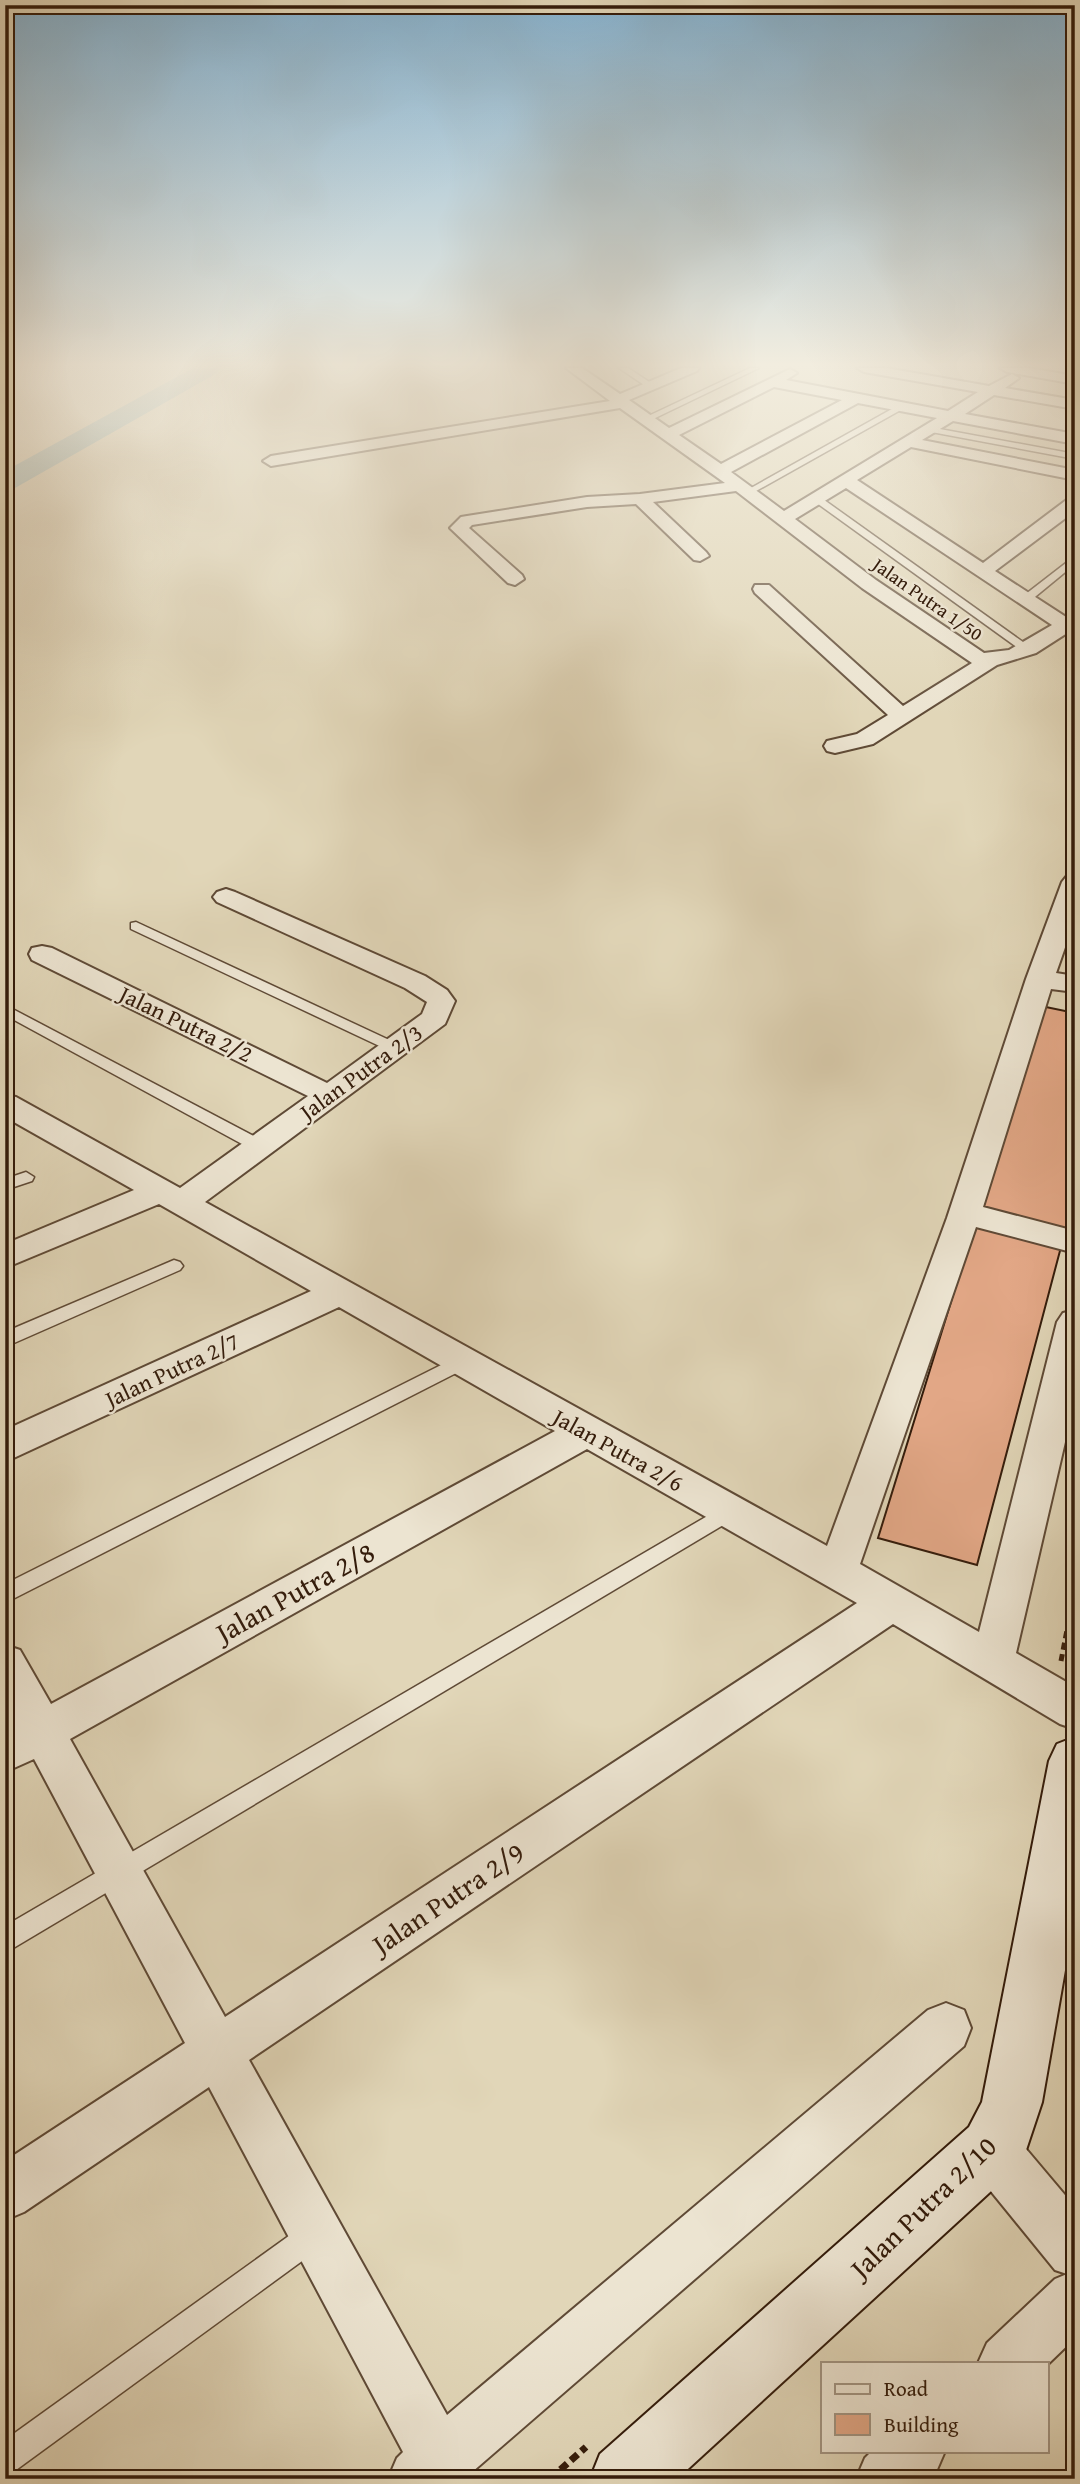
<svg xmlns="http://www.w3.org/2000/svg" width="1080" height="2484" viewBox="0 0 1080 2484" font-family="'Gentium Book Plus',serif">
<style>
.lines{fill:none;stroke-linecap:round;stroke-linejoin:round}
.river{fill:#97b7b7;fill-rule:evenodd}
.building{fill:#e2a786;stroke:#341c0b;stroke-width:2}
.lane-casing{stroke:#5f4a36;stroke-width:3}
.street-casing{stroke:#5f4a36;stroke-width:4}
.secondary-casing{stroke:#341c0b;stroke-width:4}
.path-far1{stroke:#341c0b;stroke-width:5;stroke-dasharray:7 4.5;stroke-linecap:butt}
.path{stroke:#341c0b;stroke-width:7;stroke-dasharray:9 5;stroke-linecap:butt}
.lane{fill:#ece4d1;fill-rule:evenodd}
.street{fill:#ece4d1;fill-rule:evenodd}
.secondary{fill:#ece4d1;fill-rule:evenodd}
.labels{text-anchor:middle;stroke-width:5;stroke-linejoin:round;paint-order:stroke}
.far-street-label{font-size:19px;fill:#341c0b;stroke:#ece4d1}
.street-label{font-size:23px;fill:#341c0b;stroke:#ece4d1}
.near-street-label{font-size:28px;fill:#341c0b;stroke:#ece4d1}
</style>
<rect width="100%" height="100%" fill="#e1d6b8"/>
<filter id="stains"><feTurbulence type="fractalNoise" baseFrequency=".00286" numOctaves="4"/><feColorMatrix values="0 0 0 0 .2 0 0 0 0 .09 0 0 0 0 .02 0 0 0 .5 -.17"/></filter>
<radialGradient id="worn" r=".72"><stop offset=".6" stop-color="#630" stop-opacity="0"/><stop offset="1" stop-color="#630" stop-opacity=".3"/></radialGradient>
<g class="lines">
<path class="river" d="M 193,368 L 220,368 L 217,373 L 15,488 L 5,490 L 5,471 Z"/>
</g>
<g class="building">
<path d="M 1075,906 L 1075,954 L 1060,951 Z"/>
<path d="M 1041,1006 L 1075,1013 L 1075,1202 L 1068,1231 L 978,1208 Z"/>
<path d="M 975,1224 L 1061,1247 L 977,1565 L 878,1538 Z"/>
</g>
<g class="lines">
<g class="lane-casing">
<g id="lane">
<path d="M 619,368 L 628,368 L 657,387 L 650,389 Z"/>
<path d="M 750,368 L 759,368 L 649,421 L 642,419 Z"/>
<path d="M 899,405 L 906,407 L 749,495 L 742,493 Z"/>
<path d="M 929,427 L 1075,454 L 1075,459 L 926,431 Z"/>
<path d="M 814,497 L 820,497 L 1030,647 L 1030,651 L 1022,651 L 814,501 Z"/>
<path d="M 1075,556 L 1075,564 L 1030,601 L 1022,601 L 1022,597 Z"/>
<path d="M 136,922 L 400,1045 L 403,1048 L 400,1051 L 390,1051 L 131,929 L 131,923 Z"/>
<path d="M 5,1005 L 265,1142 L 267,1146 L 265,1150 L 253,1150 L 5,1015 Z"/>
<path d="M 26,1172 L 34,1177 L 32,1181 L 5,1190 L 5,1179 Z"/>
<path d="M 174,1260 L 180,1262 L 183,1266 L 180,1270 L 5,1347 L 5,1332 Z"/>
<path d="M 461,1355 L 468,1357 L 470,1362 L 468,1367 L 5,1603 L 5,1584 Z"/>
<path d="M 728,1504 L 735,1506 L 738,1512 L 735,1518 L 5,1953 L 5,1926 Z"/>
<path d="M 314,2221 L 324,2225 L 328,2235 L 324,2245 L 16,2470 L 5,2475 L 5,2440 L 304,2225 Z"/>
</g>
</g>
<g class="street-casing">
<g id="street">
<path d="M 566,368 L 582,368 L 620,394 L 681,368 L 699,368 L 697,371 L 629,400 L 669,428 L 790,369 L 797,373 L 786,380 L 948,411 L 978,392 L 864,372 L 857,368 L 886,368 L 989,386 L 1012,374 L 1019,378 L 1005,388 L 1075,400 L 1075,409 L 994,395 L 965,414 L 1075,434 L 1075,444 L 953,421 L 922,440 L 1075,470 L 1075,480 L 911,447 L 857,480 L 983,563 L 1069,498 L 1075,497 L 1075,511 L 995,571 L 1066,617 L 1075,613 L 1075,628 L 1036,653 L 997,665 L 873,744 L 835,753 L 827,751 L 824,746 L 827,741 L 857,734 L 888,715 L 755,593 L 753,589 L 755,585 L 769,585 L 903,706 L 972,663 L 862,588 L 736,491 L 653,502 L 706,552 L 709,556 L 700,561 L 694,560 L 636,504 L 587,507 L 472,525 L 469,528 L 522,575 L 524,579 L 515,585 L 508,583 L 450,528 L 461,517 L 467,516 L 587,497 L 640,494 L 725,483 L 620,408 L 271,466 L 263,461 L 271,456 L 610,401 ZM 774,387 L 842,400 L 721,464 L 679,435 ZM 858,403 L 937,418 L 784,511 L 731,472 ZM 846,488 L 1052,625 L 1009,650 L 984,653 L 876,580 L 795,519 Z"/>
<path d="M 1000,368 L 1029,368 L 1075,376 L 1075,384 L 1007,372 Z"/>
<path d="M 1075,874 L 1075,919 L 1056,973 L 1075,976 L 1075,992 L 1051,989 L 983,1207 L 1075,1231 L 1075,1253 L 976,1227 L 860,1564 L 979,1632 L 1057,1322 L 1063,1313 L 1075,1310 L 1075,1399 L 1016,1653 L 1075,1687 L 1075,1729 L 1060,1724 L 893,1624 L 249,2060 L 447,2415 L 928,2010 L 946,2003 L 964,2010 L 971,2028 L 964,2046 L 464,2479 L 388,2479 L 397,2458 L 403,2452 L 209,2087 L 24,2212 L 5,2220 L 5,2161 L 185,2043 L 34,1759 L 5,1772 L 5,1729 L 15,1724 L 5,1705 L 5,1645 L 20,1650 L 51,1704 L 555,1431 L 339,1307 L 5,1462 L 5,1430 L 311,1291 L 159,1204 L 5,1268 L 5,1244 L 134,1190 L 5,1117 L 5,1095 L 16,1097 L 180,1188 L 308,1096 L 32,960 L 29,954 L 32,948 L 42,946 L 52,948 L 327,1083 L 422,1014 L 427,1002 L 405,988 L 217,902 L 213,897 L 217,892 L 226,889 L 235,892 L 425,976 L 447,990 L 455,1001 L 445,1024 L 205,1202 L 827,1546 L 947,1218 L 1026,979 L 1062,882 L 1066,877 ZM 587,1449 L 857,1603 L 225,2017 L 70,1739 Z"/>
<path d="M 991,2122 L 1010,2130 L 1075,2207 L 1075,2338 L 1047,2365 L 978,2363 L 987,2343 L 1055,2279 L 1067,2274 L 1055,2270 L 972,2168 L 964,2149 L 972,2130 Z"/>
<path d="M 872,2451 L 945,2451 L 936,2472 L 929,2479 L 856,2479 L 865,2458 Z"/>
</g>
</g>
<g class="secondary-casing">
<path id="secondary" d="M 1075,1737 L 1075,1913 L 1042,2102 L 1026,2150 L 1013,2171 L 677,2479 L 590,2479 L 600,2454 L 969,2127 L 982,2102 L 1049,1761 L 1057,1744 Z"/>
</g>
<path class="path-far1" d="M 1061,1661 L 1075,1589"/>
<path class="path" d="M 550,2479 L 586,2447"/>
<use href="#lane" class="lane"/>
<use href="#street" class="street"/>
<use href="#secondary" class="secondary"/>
</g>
<linearGradient id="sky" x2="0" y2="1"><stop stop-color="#87b5d4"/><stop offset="0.51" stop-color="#f2eddf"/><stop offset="1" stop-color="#f2eddf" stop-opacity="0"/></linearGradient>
<rect width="1080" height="715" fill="url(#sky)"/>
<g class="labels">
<g class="far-street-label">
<text transform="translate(928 599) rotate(35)" y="7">Jalan Putra 1/50</text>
</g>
<g class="street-label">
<text transform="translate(186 1024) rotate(26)" y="8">Jalan Putra 2/2</text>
<text transform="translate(361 1072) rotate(-36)" y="8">Jalan Putra 2/3</text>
<text transform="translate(172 1370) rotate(-25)" y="8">Jalan Putra 2/7</text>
<text transform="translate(618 1450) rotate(29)" y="8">Jalan Putra 2/6</text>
</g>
<g class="near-street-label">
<text transform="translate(295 1592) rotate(-29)" y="10">Jalan Putra 2/8</text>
<text transform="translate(448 1898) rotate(-34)" y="10">Jalan Putra 2/9</text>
<text transform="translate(923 2207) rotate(-44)" y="10">Jalan Putra 2/10</text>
</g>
</g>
<rect width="1080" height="2484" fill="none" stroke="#e1d6b8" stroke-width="28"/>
<rect x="7" y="7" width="1066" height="2470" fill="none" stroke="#341c0b" stroke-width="3.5"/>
<rect x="14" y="14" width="1052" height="2456" fill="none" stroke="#341c0b" stroke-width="2"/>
<rect x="821" y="2362" width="228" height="91" fill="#ece4d1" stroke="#a29482" stroke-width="2"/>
<rect x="835" y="2384" width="35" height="10" fill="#ece4d1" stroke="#a29482" stroke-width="2"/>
<text x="884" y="2396" font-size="21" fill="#341c0b">Road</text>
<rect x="835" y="2414" width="35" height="21" fill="#e2a786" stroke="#a29482" stroke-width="2"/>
<text x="884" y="2432" font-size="21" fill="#341c0b">Building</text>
<rect width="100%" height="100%" filter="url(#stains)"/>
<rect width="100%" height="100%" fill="url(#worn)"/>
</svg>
